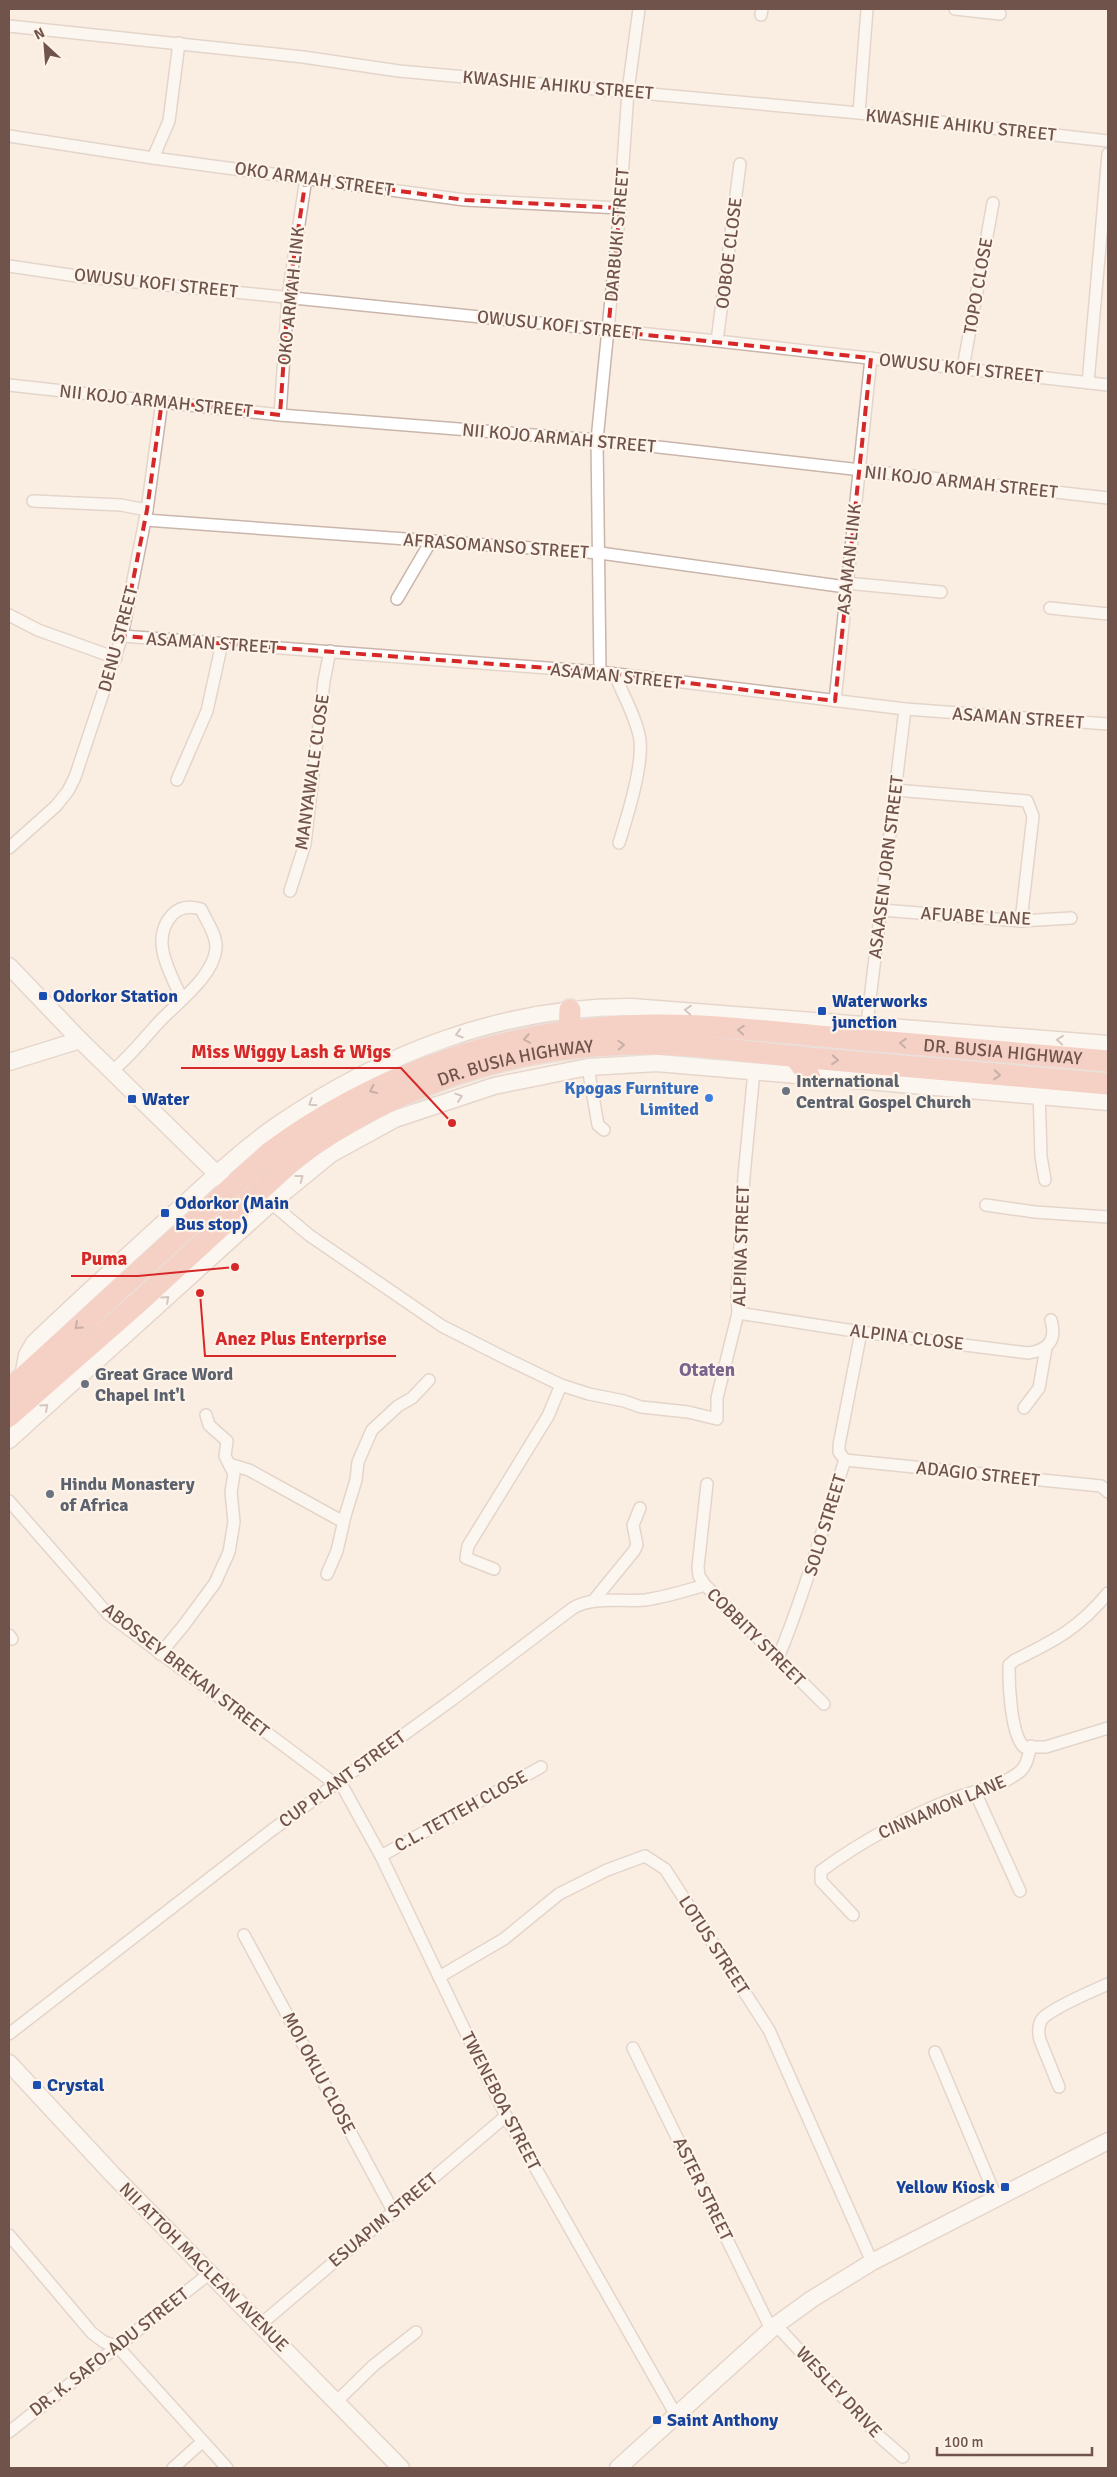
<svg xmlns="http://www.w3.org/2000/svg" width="1117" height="2477" viewBox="0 0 1117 2477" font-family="Signika,sans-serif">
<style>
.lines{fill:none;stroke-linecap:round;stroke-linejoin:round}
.street-casing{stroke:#cab5ab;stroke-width:14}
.secondary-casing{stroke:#cfb7ab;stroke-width:19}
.highway-casing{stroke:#d7cfcd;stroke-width:24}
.street{stroke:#fff;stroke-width:11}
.secondary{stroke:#fff;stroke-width:16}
.highway{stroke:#f0aa9f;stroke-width:21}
.oneway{stroke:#a99893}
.oneway2{stroke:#8a655c}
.marked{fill:none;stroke:#d62828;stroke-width:4;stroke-dasharray:10 6;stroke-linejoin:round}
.transit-dot{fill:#1a4fb4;stroke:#fdf3e9;stroke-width:2}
.worship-dot{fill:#6b7280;stroke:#fdf3e9;stroke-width:2}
.shop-dot{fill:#3f7fe0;stroke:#fdf3e9;stroke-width:2}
.labels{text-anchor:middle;stroke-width:4.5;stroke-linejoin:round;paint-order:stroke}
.street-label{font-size:18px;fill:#70544b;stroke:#fdf3e9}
.transit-label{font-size:18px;font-weight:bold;fill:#164399;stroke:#fdf3e9;text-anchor:start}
.worship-label{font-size:18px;font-weight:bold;fill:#5b616d;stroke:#fdf3e9;text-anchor:start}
.shop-label{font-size:18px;font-weight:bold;fill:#366cbe;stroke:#fdf3e9;text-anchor:end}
.neighbourhood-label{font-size:19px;font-weight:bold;fill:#7a638c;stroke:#fdf3e9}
.leader{fill:none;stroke:#d62828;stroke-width:2}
.callout-dot{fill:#d62828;stroke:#fdf3e9;stroke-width:2}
.callout-label{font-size:19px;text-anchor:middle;font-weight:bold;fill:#d62828;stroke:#fdf3e9;stroke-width:4.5;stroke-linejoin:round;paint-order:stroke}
</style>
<rect width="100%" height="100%" fill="#faeee3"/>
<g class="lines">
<g class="street-casing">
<g id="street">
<path d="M 955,9 L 1000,14"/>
<path d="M 761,15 L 762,9"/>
<path d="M 9,26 L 303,57 L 399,71 L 859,113 L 1108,141"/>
<path d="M 859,113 L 867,9"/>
<path d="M 9,136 L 153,158 L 465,200 L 620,208"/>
<path d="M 153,158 L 169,121 L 179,43"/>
<path d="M 9,266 L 77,276 L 717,341 L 1108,385"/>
<path d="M 717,341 L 740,164"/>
<path d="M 963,368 L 993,203"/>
<path d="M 1088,383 L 1108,154"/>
<path d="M 9,385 L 280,415 L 597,440 L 1108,498"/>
<path d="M 280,415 L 288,296 L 306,178"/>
<path d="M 33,501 L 121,505 L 147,510"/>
<path d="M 145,520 L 600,553 L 846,587"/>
<path d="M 846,583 L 941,592"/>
<path d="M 397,599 L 431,541"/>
<path d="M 1050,608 L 1108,614"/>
<path d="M 9,615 L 38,630 L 116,658"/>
<path d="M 122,636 L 600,672 L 905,709 L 1108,724"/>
<path d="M 600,672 L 597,440 L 620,208 L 628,91 L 639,9"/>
<path d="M 615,675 C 623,695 637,719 640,740 C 643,767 627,817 619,843"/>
<path d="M 835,701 L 871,358"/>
<path d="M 177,780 L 207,711 L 222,643"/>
<path d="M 895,790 L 1027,801 L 1033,816 L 1021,921"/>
<path d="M 9,848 L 56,806 L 68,791 L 75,777 L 122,636 L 147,510 L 162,401"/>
<path d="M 290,891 L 305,844 L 324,681 L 330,651"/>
<path d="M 881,910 L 1021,921 L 1071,918"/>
<path d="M 867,1024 L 905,709"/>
<path d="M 588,1067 L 598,1125 L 604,1130"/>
<path d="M 112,1071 C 131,1056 144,1038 160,1021 C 178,1002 214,976 216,948 C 217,935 206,920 201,909 C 190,906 180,906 172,915 C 149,940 171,974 182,999"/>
<path d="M 1039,1089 L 1041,1157 L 1045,1180"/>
<path d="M 271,1203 L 309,1235 L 442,1326 L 505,1358 L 561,1385 L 589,1394 L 624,1401 L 641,1407 L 688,1412 L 717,1419 L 717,1398 L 738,1313 L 737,1295 L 744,1176 L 754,1071"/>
<path d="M 986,1205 L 1035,1212 L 1108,1217"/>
<path d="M 738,1313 L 861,1332 L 1028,1353 C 1048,1350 1057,1341 1051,1320"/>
<path d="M 1024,1408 L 1039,1388 L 1046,1348"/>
<path d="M 845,1460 L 1101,1486 L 1108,1492"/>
<path d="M 845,1460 L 839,1452 L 839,1445 L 861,1332"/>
<path d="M 229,1464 L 249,1470 L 338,1519 L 342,1519 L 345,1516 L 356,1480 L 358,1462 L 372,1430 L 398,1406 L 412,1398 L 429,1380"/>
<path d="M 707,1484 L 698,1567 L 699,1576 L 705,1585 L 824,1704"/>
<path d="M 9,1501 L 108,1614 L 334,1783"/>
<path d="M 494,1569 L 466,1558 L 468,1546 L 548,1416 L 561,1385"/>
<path d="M 327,1574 L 337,1551 L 345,1516"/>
<path d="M 1108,1593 C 1079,1628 1056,1640 1015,1660 L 1009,1665 L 1009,1669 C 1009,1687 1011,1735 1024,1747 L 1046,1747 L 1108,1728"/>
<path d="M 594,1600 L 634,1551 L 637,1545 L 633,1525 L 640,1508"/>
<path d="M 9,1635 L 12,1639"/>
<path d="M 160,1654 L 184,1625 L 215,1583 L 229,1552 L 234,1522 L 231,1492 L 234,1474 L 225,1456 L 227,1441 L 209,1425 L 206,1415"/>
<path d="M 778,1658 C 805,1593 823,1526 845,1460"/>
<path d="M 339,1780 L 381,1856 L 506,2116 L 676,2415"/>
<path d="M 975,1792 L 1020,1891"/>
<path d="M 381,1856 L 541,1767"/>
<path d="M 853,1915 L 821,1881 L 821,1871 C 863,1840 906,1817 955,1798 C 976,1790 1000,1787 1018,1773 C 1027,1767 1028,1756 1031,1746"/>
<path d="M 244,1935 L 393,2211"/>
<path d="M 439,1977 L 504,1939 L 559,1894 L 607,1870 L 645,1856 L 665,1869 L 769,2030 L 872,2262"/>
<path d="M 9,2034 L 272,1830 L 453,1699 L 573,1608 C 592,1596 622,1602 645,1600 C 666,1597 685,1591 705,1585"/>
<path d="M 633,2048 L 772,2331"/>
<path d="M 935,2052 L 996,2197"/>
<path d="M 1059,2087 L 1040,2040 C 1038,2032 1038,2023 1044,2017 C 1057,2006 1092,1991 1108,1984"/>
<path d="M 9,2235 L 92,2333 L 104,2342 L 117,2346 L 227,2468"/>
<path d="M 261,2324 L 506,2116"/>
<path d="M 776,2325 L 880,2437 L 903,2457"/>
<path d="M 336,2402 L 374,2365 L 416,2332"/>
<path d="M 9,2432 L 210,2273"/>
<path d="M 173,2468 L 202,2442"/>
</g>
</g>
<g class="secondary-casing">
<g id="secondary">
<path d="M 9,966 L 80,1040 L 223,1180"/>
<path d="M 9,1062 L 80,1040"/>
<path d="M 23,1377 L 27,1355 L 34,1343 C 79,1300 124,1259 170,1217 C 204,1186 238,1153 276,1126 C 381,1054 503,1006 632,1007 L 1108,1044"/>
<path d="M 9,1440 L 271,1203 L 331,1154 L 395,1119 L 494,1086 L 588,1067 L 657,1063 L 1108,1102"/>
<path d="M 9,2063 L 113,2175 L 401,2468"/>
<path d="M 618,2468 L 776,2325 L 812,2299 L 872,2262 L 1108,2141"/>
</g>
</g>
<g class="highway-casing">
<g id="highway">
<path d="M 569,1031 L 570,1010"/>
<path d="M 795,1057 L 810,1077"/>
<path id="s1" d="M 9,1390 L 269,1153 C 379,1071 515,1027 652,1025 C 715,1024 780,1033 843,1038 C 932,1046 1020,1053 1108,1061"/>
<path id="s2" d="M 9,1416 L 140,1301 L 293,1160 C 393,1085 515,1044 640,1044 C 699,1044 762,1054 821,1059 C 917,1068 1013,1076 1108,1084"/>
</g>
</g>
<use href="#street" class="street"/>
<use href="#secondary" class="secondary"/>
<use href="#highway" class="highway"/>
</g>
<defs><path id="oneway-chevron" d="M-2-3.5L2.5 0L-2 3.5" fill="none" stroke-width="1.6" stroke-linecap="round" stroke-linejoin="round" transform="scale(1.25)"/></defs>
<g class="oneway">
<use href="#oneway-chevron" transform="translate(688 1010) rotate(-176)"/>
<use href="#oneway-chevron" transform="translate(459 1034) rotate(163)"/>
<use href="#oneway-chevron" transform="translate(1060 1040) rotate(-175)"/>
<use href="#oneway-chevron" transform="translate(459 1097) rotate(-18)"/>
<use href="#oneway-chevron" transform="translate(312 1103) rotate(147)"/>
<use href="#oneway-chevron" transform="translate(300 1178) rotate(-38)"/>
<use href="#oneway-chevron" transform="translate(166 1299) rotate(-42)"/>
<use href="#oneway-chevron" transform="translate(45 1407) rotate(-42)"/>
</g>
<g class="oneway2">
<use href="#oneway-chevron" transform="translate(741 1030) rotate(-176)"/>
<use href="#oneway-chevron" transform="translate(527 1039) rotate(170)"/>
<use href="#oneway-chevron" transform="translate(903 1043) rotate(-175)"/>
<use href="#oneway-chevron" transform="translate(621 1045) rotate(-3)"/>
<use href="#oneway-chevron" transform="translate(835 1060) rotate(5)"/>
<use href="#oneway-chevron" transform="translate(997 1075) rotate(5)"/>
<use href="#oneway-chevron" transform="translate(373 1090) rotate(155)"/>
<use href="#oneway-chevron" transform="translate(78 1326) rotate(138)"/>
</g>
<path d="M0 0H1117V2477H0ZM 306,178 L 465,200 L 620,208 L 608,331 L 871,358 L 835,701 L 600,672 L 122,636 L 147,510 L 162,401 L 280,415 L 288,296 Z" fill="#faeee3" fill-opacity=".55" fill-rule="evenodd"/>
<path class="marked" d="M 306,178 L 465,200 L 620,208 L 608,331 L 871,358 L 835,701 L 600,672 L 122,636 L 147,510 L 162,401 L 280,415 L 288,296 Z"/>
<g class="transit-dot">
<rect x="38" y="991" width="10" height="10" rx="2.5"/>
<rect x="817" y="1006" width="10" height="10" rx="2.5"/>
<rect x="127" y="1094" width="10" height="10" rx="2.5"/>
<rect x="160" y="1208" width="10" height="10" rx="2.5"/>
<rect x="32" y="2080" width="10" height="10" rx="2.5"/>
<rect x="1000" y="2182" width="10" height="10" rx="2.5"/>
<rect x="652" y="2415" width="10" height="10" rx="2.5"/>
</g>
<g class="worship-dot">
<circle cx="786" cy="1091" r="5"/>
<circle cx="85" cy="1384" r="5"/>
<circle cx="50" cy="1494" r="5"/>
</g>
<circle class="shop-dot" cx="709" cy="1098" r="5"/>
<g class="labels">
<g class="street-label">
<text transform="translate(558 85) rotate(5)" y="6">KWASHIE AHIKU STREET</text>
<text transform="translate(961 125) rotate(6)" y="6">KWASHIE AHIKU STREET</text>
<text transform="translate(314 179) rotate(8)" y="6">OKO ARMAH STREET</text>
<text transform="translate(617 235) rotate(-85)" y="6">DARBUKI STREET</text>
<text transform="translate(729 253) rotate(-83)" y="6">OOBOE CLOSE</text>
<text transform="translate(156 283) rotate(6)" y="6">OWUSU KOFI STREET</text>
<text transform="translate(978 286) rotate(-80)" y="6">TOPO CLOSE</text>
<text transform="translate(291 296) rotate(-84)" y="6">OKO ARMAH LINK</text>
<text transform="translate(559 325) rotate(6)" y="6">OWUSU KOFI STREET</text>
<text transform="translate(961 368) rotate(6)" y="6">OWUSU KOFI STREET</text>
<text transform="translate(156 401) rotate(6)" y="6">NII KOJO ARMAH STREET</text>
<text transform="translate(559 438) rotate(5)" y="6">NII KOJO ARMAH STREET</text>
<text transform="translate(961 482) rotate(6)" y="6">NII KOJO ARMAH STREET</text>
<text transform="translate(496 546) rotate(4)" y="6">AFRASOMANSO STREET</text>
<text transform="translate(849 559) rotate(-84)" y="6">ASAMAN LINK</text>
<text transform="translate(118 639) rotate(-75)" y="6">DENU STREET</text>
<text transform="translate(212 643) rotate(4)" y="6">ASAMAN STREET</text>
<text transform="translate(616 676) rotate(6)" y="6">ASAMAN STREET</text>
<text transform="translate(1018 718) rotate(4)" y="6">ASAMAN STREET</text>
<text transform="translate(312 772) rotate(-82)" y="6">MANYAWALE CLOSE</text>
<text transform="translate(886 867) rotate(-83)" y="6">ASAASEN JORN STREET</text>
<text transform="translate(976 916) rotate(3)" y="6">AFUABE LANE</text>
<text dy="6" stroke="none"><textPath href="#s1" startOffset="1114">DR. BUSIA HIGHWAY</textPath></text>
<text dy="6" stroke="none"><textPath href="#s2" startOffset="628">DR. BUSIA HIGHWAY</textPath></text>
<text transform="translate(741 1246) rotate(-88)" y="6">ALPINA STREET</text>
<text transform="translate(907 1337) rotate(7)" y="6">ALPINA CLOSE</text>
<text transform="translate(978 1474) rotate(6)" y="6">ADAGIO STREET</text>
<text transform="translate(825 1525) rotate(-73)" y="6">SOLO STREET</text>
<text transform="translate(756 1637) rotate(45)" y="6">COBBITY STREET</text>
<text transform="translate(186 1670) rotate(38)" y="6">ABOSSEY BREKAN STREET</text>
<text transform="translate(342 1779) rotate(-36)" y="6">CUP PLANT STREET</text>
<text transform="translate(942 1807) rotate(-23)" y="6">CINNAMON LANE</text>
<text transform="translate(461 1811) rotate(-29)" y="6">C.L. TETTEH CLOSE</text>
<text transform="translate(714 1945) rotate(57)" y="6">LOTUS STREET</text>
<text transform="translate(319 2073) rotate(62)" y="6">MOI OKLU CLOSE</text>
<text transform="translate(501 2101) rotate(63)" y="6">TWENEBOA STREET</text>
<text transform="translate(703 2189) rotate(64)" y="6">ASTER STREET</text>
<text transform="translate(383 2220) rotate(-40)" y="6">ESUAPIM STREET</text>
<text transform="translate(204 2267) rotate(45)" y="6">NII ATTOH MACLEAN AVENUE</text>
<text transform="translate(109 2352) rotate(-38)" y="6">DR. K. SAFO-ADU STREET</text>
<text transform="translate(839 2392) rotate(47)" y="6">WESLEY DRIVE</text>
</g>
<g class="transit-label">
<text x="53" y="1002">Odorkor Station</text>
<text x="832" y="1007">Waterworks<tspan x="832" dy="21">junction</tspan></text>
<text x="142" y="1105">Water</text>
<text x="175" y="1209">Odorkor (Main<tspan x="175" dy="21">Bus stop)</tspan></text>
<text x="47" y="2091">Crystal</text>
<text x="995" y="2193" text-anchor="end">Yellow Kiosk</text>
<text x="667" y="2426">Saint Anthony</text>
</g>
<g class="worship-label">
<text x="796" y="1087">International<tspan x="796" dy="21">Central Gospel Church</tspan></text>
<text x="95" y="1380">Great Grace Word<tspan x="95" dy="21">Chapel Int'l</tspan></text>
<text x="60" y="1490">Hindu Monastery<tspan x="60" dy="21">of Africa</tspan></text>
</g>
<g class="shop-label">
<text x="699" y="1094">Kpogas Furniture<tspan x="699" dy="21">Limited</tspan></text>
</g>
<g class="neighbourhood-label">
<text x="707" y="1376">Otaten</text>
</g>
</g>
<path class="leader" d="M452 1123L401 1068H181M235 1267L138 1276H71M200 1293L205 1356H396"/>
<g class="callout-dot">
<circle cx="452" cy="1123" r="5"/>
<circle cx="235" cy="1267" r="5"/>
<circle cx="200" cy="1293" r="5"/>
</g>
<g class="callout-label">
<text x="291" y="1058">Miss Wiggy Lash &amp; Wigs</text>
<text x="104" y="1265">Puma</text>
<text x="301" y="1345">Anez Plus Enterprise</text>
</g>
<rect width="1117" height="2477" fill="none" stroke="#70544b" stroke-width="20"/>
<g transform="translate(45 45) rotate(334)" stroke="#fdf3e9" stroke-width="4" paint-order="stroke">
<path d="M0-4L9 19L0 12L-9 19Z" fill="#70544b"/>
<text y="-8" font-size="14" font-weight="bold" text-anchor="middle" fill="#70544b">N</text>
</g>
<path d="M937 2447v8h155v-8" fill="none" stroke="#70544b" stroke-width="2.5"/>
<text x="944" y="2447" font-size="15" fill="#70544b" stroke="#fdf3e9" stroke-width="4" paint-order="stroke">100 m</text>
</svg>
